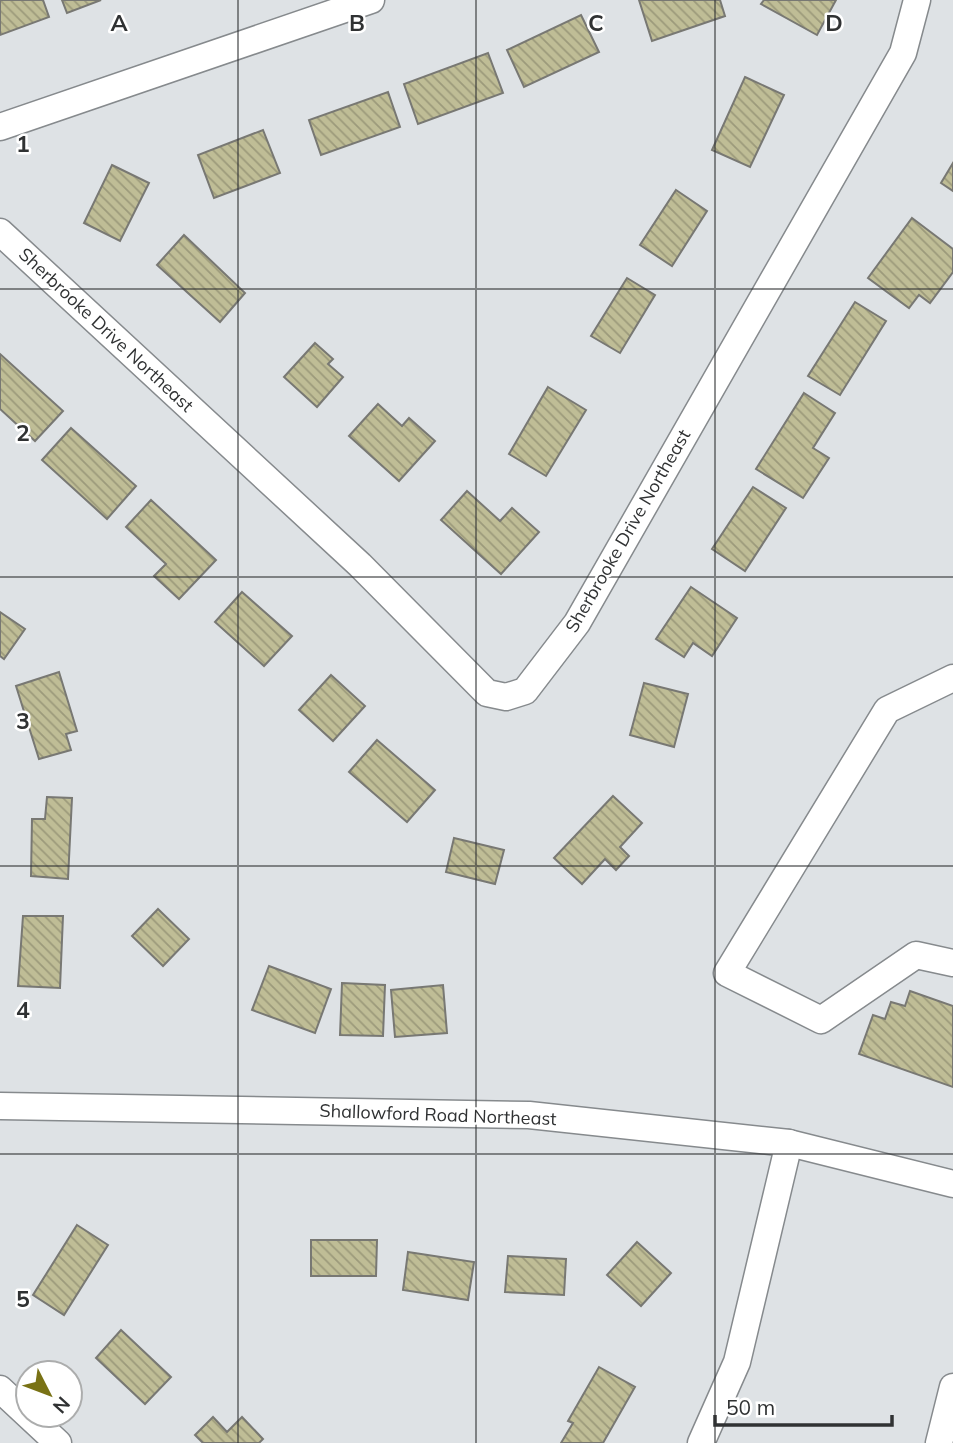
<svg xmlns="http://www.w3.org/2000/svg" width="953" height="1443" viewBox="0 0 953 1443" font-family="Mulish,sans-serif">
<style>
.building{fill:url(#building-back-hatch);stroke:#787873;stroke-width:2}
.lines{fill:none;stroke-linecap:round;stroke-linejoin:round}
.minor-casing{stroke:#868a8d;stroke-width:29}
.minor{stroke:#fff;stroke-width:26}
.grid{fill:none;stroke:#303233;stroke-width:2;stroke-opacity:0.55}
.labels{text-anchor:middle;stroke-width:5;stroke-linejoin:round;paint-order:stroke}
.street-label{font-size:18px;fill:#303233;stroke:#fff}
.grid-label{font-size:23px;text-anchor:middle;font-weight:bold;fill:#303233;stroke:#fff;stroke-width:5;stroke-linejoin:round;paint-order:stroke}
</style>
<defs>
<pattern id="building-back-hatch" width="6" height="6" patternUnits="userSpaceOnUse" patternTransform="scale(1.75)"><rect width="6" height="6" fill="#bfbd96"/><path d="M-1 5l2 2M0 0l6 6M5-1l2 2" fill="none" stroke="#9c9a7b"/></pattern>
</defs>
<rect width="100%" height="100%" fill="#dee2e5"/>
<g class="building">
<path d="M 0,0 L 43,0 L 49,17 L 0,35 Z"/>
<path d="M 62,0 L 101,0 L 67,13 Z"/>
<path d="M 639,0 L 720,0 L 725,16 L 652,41 Z"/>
<path d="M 764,0 L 836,0 L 817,35 L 761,4 Z"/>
<path d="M 581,15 L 599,52 L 524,87 L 507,50 Z"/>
<path d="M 488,53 L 503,93 L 418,124 L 404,84 Z"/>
<path d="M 745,77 L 784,95 L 750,167 L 712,150 Z"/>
<path d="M 388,92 L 400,127 L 321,155 L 309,120 Z"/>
<path d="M 263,130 L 280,173 L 214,198 L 198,155 Z"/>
<path d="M 953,163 L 953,191 L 941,183 Z"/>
<path d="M 112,165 L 149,183 L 120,241 L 84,223 Z"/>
<path d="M 676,190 L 707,211 L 672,266 L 640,245 Z"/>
<path d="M 912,218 L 953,249 L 953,272 L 930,303 L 919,295 L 909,308 L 868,278 Z"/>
<path d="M 184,235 L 245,293 L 220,322 L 157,265 Z"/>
<path d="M 627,278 L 655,295 L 620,353 L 591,336 Z"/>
<path d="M 855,302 L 886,321 L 840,395 L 808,376 Z"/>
<path d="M 315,343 L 333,359 L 328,364 L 343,377 L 317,407 L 284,377 Z"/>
<path d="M 0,354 L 63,411 L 35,441 L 0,409 Z"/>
<path d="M 548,387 L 586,410 L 546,476 L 509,454 Z"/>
<path d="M 804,393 L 835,413 L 813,448 L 829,458 L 803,498 L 756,469 Z"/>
<path d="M 378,404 L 402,426 L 409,418 L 435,441 L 399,481 L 349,436 Z"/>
<path d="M 71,428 L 136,486 L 107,519 L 42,460 Z"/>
<path d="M 753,487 L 786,508 L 745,571 L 712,549 Z"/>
<path d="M 467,491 L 500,521 L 512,508 L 539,532 L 501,574 L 441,520 Z"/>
<path d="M 151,500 L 216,560 L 179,599 L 154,576 L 166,564 L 126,527 Z"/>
<path d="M 691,587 L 737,618 L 712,656 L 693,643 L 684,657 L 656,639 Z"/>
<path d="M 242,592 L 292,636 L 264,666 L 215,622 Z"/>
<path d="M 0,612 L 25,629 L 4,659 L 0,656 Z"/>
<path d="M 59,672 L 77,731 L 66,734 L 71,750 L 39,759 L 16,686 Z"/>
<path d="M 331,675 L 365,706 L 333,741 L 299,710 Z"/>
<path d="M 644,683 L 688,694 L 674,747 L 630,735 Z"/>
<path d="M 377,740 L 435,790 L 407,822 L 349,772 Z"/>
<path d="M 613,796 L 642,823 L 620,847 L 629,856 L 616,870 L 605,859 L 582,884 L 554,858 Z"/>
<path d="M 47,797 L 72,798 L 68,879 L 31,876 L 32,819 L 45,819 Z"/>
<path d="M 454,838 L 504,850 L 495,884 L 446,872 Z"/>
<path d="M 158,909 L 189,939 L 163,966 L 132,936 Z"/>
<path d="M 23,916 L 63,916 L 60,988 L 18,986 Z"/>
<path d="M 269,966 L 331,989 L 315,1033 L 252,1010 Z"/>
<path d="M 342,983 L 385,985 L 383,1036 L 340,1035 Z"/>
<path d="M 443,985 L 447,1033 L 395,1037 L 391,990 Z"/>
<path d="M 910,991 L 953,1006 L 953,1087 L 859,1054 L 873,1015 L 885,1019 L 891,1002 L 905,1006 Z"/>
<path d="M 77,1225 L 108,1245 L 64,1315 L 33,1295 Z"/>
<path d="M 311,1240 L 377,1240 L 376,1276 L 311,1276 Z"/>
<path d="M 637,1242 L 671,1273 L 641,1306 L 607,1275 Z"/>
<path d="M 408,1252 L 474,1262 L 468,1300 L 403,1290 Z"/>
<path d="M 508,1256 L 566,1259 L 564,1295 L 505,1292 Z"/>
<path d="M 121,1330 L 171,1377 L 145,1404 L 96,1358 Z"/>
<path d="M 599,1367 L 635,1387 L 603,1443 L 561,1443 L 573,1423 L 568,1421 Z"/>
<path d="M 213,1417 L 227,1432 L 242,1417 L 263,1439 L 259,1443 L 203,1443 L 195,1435 Z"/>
</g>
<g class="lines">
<g class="minor-casing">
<g id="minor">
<path d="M 0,127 L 371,0"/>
<path d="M 0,232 L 360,565 L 487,693 L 506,697 L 525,691 L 577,623 L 903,53 L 917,0"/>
<path d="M 953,678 L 887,710 L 727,973 L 821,1020 L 916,955 L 953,963"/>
<path d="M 0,1106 L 529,1115 L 789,1143 L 953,1184"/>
<path d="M 0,1389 L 58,1443"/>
<path d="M 701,1443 L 737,1362 L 789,1143"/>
<path d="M 939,1443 L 953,1387"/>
</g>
</g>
<use href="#minor" class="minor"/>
</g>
<path class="grid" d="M 238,0 L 238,1443M 476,0 L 476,1443M 715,0 L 715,1443M 0,289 L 953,289M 0,577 L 953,577M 0,866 L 953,866M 0,1154 L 953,1154"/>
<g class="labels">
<g class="street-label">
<text transform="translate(106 330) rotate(43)" y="6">Sherbrooke Drive Northeast</text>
<text transform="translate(628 531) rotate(-60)" y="6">Sherbrooke Drive Northeast</text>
<text transform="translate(438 1115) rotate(2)" y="6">Shallowford Road Northeast</text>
</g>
</g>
<g class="grid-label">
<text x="119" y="31">A</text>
<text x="357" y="31">B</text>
<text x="596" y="31">C</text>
<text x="834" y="31">D</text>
<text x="23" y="152">1</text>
<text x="23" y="441">2</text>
<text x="23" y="729">3</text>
<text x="23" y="1018">4</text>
<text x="23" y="1307">5</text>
</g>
<g transform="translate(49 1394) rotate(132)"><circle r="33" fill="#ffffff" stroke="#acadad" stroke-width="2"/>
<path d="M0-5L12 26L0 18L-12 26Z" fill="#797215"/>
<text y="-10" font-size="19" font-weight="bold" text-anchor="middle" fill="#303233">N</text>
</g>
<path d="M715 1415v10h177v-10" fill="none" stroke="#303233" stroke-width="3.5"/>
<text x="726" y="1415" font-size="21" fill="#303233" stroke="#ffffff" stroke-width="5" paint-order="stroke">50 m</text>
</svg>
